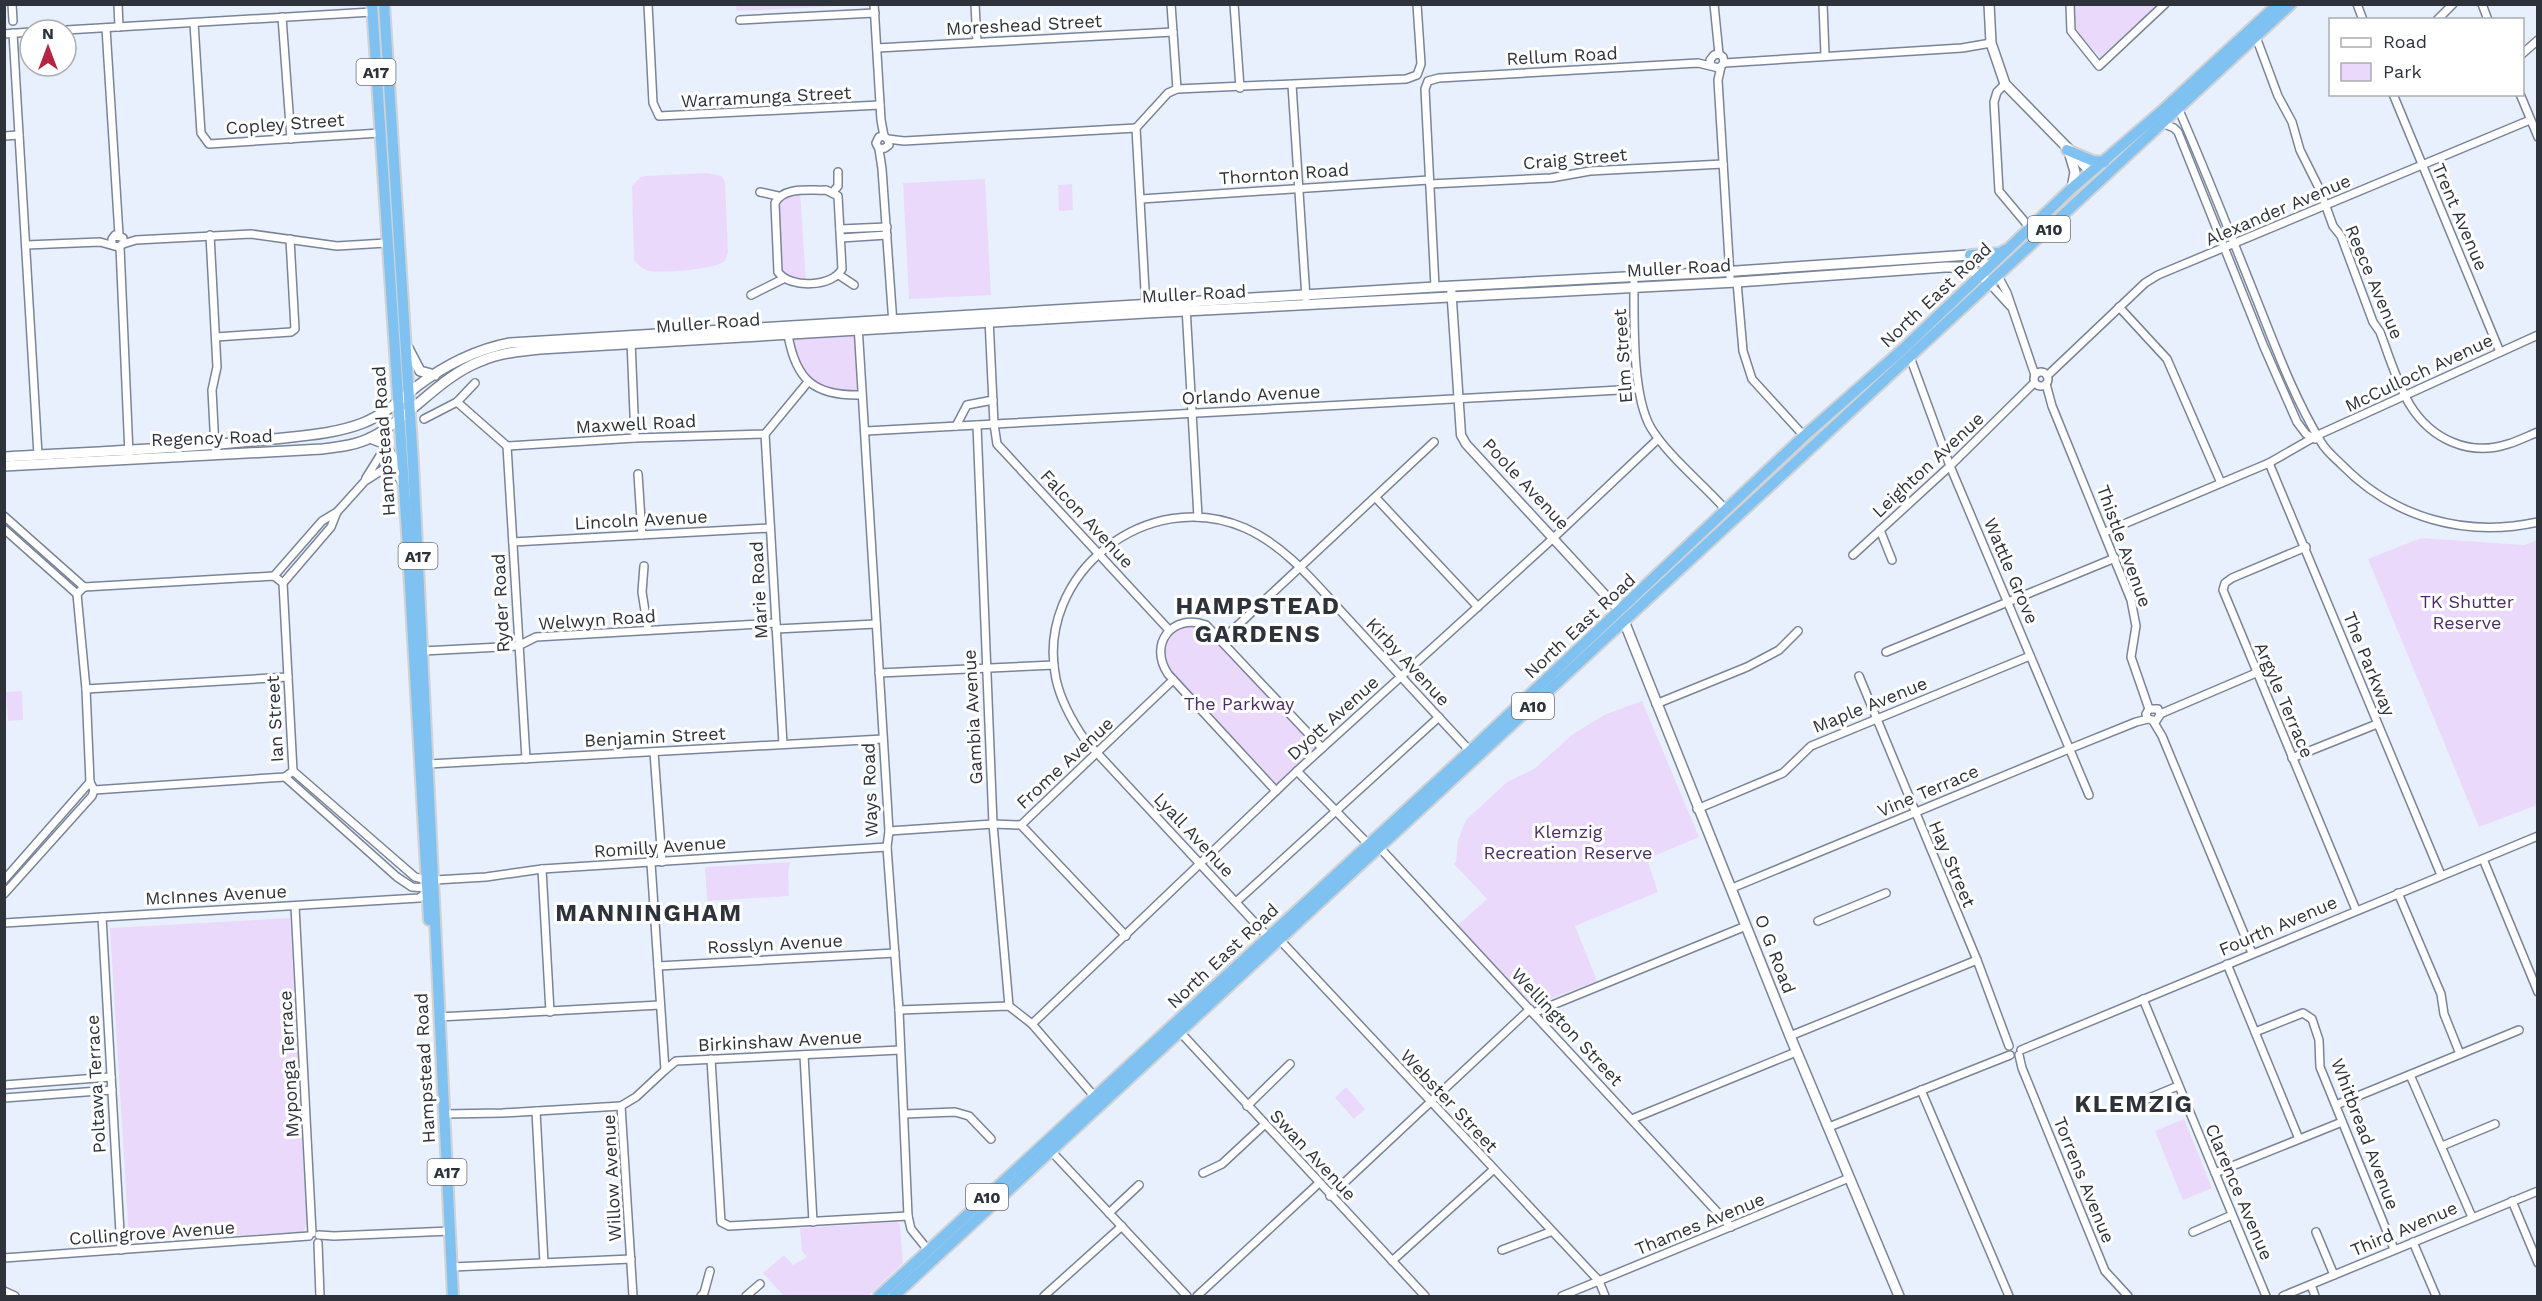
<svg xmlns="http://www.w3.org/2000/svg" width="2542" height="1301" viewBox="0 0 2542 1301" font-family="'Work Sans',sans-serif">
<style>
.green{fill:#ebd9fc}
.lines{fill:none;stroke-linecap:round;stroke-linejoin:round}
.minor-casing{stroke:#7a8498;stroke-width:10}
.tertiary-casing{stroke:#7a8498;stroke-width:11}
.secondary-casing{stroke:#7a8498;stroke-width:12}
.trunk-casing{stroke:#d1d2d4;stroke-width:14}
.minor{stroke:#fff;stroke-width:7}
.tertiary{stroke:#fff;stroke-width:8}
.secondary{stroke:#fff;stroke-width:9}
.trunk{stroke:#7fc2f2;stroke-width:10}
.labels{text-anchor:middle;stroke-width:6;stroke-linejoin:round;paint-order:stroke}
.shield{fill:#fff;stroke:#6d7076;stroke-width:1.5}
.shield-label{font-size:16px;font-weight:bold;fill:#2e323b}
.street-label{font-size:18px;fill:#2e323b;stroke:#fff}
.park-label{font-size:18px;fill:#4c2c64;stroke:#fff}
.district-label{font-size:24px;font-weight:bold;letter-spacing:1.5px;fill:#2e323b;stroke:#fff}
</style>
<rect width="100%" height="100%" fill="#e9f0fd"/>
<g class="green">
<path d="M 864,5 L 737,11 L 736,5 L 736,4 Z"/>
<path d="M 2073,5 L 2158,5 L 2100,57 L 2074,29 Z"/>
<path d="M 708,173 L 721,176 L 725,182 L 728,253 L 725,261 C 714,270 664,273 649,271 C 642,269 638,265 634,260 L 632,186 L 641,177 L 646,176 Z"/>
<path d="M 985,179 L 991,295 L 909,299 L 903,183 Z"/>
<path d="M 1072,184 L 1073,210 L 1059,211 L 1058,185 Z"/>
<path d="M 800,191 L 806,282 L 793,283 L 778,272 L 778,196 Z"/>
<path d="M 859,331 L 861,395 L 824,392 L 796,365 L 788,335 Z"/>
<path d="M 2421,538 L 2525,545 L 2537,540 L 2537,805 L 2479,827 L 2368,559 Z"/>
<path d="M 1190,621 L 1212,629 L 1322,748 L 1276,791 L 1166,671 L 1160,656 L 1169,630 Z"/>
<path d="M 22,691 L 23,720 L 8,721 L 6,692 Z"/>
<path d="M 1642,701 L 1699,837 L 1647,859 L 1658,892 L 1575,926 L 1597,981 L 1534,1005 L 1527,1000 L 1457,926 L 1487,899 L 1454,864 L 1456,861 L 1458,840 L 1466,820 L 1507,782 L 1534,769 L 1572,735 L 1604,715 Z"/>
<path d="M 790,862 L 788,874 L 789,896 L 707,901 L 705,867 Z"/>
<path d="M 290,918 L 307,1223 L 303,1232 L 129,1240 L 110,928 Z"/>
<path d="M 1346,1087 L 1365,1109 L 1354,1119 L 1335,1098 Z"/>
<path d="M 2184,1119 L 2212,1188 L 2183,1200 L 2155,1131 Z"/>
<path d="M 897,1222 L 900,1225 L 903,1263 L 868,1296 L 784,1296 L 763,1273 L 784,1255 L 793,1265 L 807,1257 L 802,1251 L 800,1228 Z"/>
</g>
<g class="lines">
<g class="minor-casing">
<g id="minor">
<path d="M 12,4 L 13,21"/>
<path d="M 118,4 L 119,27"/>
<path d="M 648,4 L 653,103 L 659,116 L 880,105"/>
<path d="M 874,4 L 881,120 L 884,136"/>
<path d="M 975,4 L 977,42"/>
<path d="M 1171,4 L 1177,89"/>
<path d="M 1234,4 L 1240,88"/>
<path d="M 1714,4 L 1719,54"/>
<path d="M 1823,4 L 1825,55"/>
<path d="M 2070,4 L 2071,31 L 2099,66 L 2165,4"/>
<path d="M 2357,4 L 2363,20"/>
<path d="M 2482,4 L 2488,20"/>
<path d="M 282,17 L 291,139"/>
<path d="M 740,20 L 875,13"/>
<path d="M 2437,20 L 2453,4"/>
<path d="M 194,23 L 201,133 L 209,144 L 380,133"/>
<path d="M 106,28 L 119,235"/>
<path d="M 66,30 L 372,12"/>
<path d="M 13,33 L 38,455"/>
<path d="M 4,34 L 30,32"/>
<path d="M 2256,37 L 2278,96 L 2292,122 L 2300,150 L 2320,190 L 2333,226 L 2341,236 L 2373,322 L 2380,332 C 2389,356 2397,383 2410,405 C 2431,439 2469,457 2508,444 C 2518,441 2528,436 2538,432"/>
<path d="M 877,48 L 1173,32"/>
<path d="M 2522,54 L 2538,40"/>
<path d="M 1724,63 L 1962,48 L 1991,43"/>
<path d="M 1721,67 L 1718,80 L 1730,276"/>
<path d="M 2005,84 L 1997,92 L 1994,102 L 1999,191 L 2030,228"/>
<path d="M 1292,85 L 1306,298"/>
<path d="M 2393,94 L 2500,352"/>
<path d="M 2520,94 L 2538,137"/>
<path d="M 2178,108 C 2205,169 2229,231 2254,293 C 2274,343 2293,396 2321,442 C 2326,451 2335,458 2342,465 C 2394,518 2465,538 2538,522"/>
<path d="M 2162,123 L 2174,128 L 2178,132 L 2264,347 L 2297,422 L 2306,434 L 2315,439"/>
<path d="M 4,136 L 19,135"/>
<path d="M 888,139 L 904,141 L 1136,128"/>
<path d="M 879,149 L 885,148 L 889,145 L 888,140 L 884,136 L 879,137 L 876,143 L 879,149 L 882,169 L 893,324"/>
<path d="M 1430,184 L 1551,178 L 1590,171 L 1723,164"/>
<path d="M 826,190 L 838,196 L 842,269 C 833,287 790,289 778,272 L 775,203 C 784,186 810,191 826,190 Z"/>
<path d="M 760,192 L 778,196"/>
<path d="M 833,192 L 838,186 L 838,172"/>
<path d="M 1141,199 L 1429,180"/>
<path d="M 840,229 L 887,227"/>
<path d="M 210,235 L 217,367 L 212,390 L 215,448"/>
<path d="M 841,238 L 887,235"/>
<path d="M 123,244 L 136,240 L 251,234 L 337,246 L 386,243"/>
<path d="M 26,245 L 100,242 L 118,247 L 123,244 L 123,238 L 115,235 L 112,239 L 112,244"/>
<path d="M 120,247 L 129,454"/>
<path d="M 839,275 L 854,285"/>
<path d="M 1998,276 L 2007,293 L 2035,375"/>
<path d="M 1737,282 L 1743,351 L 1752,379 L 1804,436"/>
<path d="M 1634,283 C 1634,322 1632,396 1651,428 C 1668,456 1704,485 1726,510"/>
<path d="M 1990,284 L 2010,306"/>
<path d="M 1435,287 L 1425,89 L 1428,81 L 1439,78 L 1698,63 L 1719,68 L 1724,63 L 1723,57 L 1719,54 L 1714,55 L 1710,60 L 1711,65"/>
<path d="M 751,295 L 783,279"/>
<path d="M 1186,307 L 1198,517"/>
<path d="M 2119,307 L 2167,359 L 2221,483"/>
<path d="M 1146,308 L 1136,128 L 1168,93 L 1177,89 L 1406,79 L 1417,75 L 1421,64 L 1417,4"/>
<path d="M 989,319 L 994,424 L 997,444 L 1169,630"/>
<path d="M 858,325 L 889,831 L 887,847 L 899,1010 L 908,1216 L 911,1229 L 928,1250"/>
<path d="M 788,335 C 796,381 815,396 861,395"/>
<path d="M 216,337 L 291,332 L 295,329 L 290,239"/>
<path d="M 631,341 L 635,438"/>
<path d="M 1910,357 L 1950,466 L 2089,795"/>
<circle cx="2041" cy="379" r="7"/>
<path d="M 2047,376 L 2145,283 L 2158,275 L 2530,120"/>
<path d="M 2046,384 L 2052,406 L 2131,600 L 2136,626 L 2131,657 L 2149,709"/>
<path d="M 457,402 L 507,446 L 635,438 L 765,434 L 808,382"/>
<path d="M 424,419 L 457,402 L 475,383"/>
<path d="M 977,425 L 993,824 L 1009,1006"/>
<path d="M 956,426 L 967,405 L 993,400"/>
<path d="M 866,431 L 1638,389"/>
<path d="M 765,434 L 783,744"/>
<path d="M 507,446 L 526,759"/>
<path d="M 2269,463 L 2441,875"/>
<path d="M 638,474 L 642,535"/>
<path d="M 366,478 L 386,446"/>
<path d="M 1376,498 L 1478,607"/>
<path d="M 337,512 L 331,527 L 283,583 L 293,771 L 415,877 L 427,880"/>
<path d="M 4,516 L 84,587"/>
<path d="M 4,529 L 77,594"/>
<path d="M 1880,530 L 1892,560"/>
<path d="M 2105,532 L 2269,463 L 2318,435 L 2538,335"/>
<path d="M 513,542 L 770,528"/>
<path d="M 2306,547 L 2232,578 L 2225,583 L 2223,590 L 2356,910"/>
<path d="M 1853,555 L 1950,466 L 2034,383"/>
<path d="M 644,566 L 642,592 L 648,630"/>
<path d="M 274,576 L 322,521 L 337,512 L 365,481 L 387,467 L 394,470 L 402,483"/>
<path d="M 84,587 L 274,576 L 283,583"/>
<path d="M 776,629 L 876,624"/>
<path d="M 1222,640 L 1434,442"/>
<path d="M 423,651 L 518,646 L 536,637 L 776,623"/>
<path d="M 1886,652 L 2115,558"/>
<path d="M 879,673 L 1054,665"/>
<path d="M 1859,676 L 1977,960 L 2009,1046"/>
<path d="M 86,689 L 288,677"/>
<path d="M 1656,704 L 1747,667 L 1779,650 L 1798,631"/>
<path d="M 2160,714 L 2256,673"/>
<path d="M 2153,721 L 2162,736 L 2252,953"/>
<path d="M 654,752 L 662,862"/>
<path d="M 2292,758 L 2377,724"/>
<path d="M 429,764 L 883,739"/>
<path d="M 1297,771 L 1368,844"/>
<path d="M 285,777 L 397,877 L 412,887 L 427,888"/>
<path d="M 94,790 L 285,777 L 293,771"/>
<path d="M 1276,791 L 1168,674 C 1148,644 1172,613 1206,625 L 1322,748"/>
<path d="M 1697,809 L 1783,773 L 1811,746 L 2030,656"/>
<path d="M 1021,825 L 1126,936"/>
<path d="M 889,831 L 993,824 L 1021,825 L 1173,680"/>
<path d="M 1380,848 L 1731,1227"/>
<path d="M 2483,859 L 2538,992"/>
<path d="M 542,869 L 550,1012"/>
<path d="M 4,880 L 90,782"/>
<path d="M 435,880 L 486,877 L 542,869 L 887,847"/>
<path d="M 1732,888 L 2069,749 L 2136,722 L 2148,719 L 2156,721 L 2160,715 L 2158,709 L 2149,709 L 2146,714 L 2148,719"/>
<path d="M 2398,893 L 2441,994 L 2444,1014 L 2460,1054"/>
<path d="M 4,894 L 92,796 L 94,790 L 90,782 L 86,689 L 77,594 L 84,587"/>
<path d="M 1236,902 L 1439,717"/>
<path d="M 295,906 L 312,1233"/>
<path d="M 102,917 L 121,1250"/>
<path d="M 1818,921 L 1886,893"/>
<path d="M 4,923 L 419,898 L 428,892"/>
<path d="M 1268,937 L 1085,740 C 1072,721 1061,702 1056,679 C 1034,574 1148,485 1245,528 C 1288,547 1319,588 1350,621 C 1390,665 1430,708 1470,751"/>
<path d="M 1279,939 L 1599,1281 L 1605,1296"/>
<path d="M 2227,964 L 2299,1139"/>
<path d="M 658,966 L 895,953"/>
<path d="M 2143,999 L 2266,1296"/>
<path d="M 899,1010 L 1009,1006 L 1032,1024 L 1094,1096"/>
<path d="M 1533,1013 L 1746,926"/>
<path d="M 439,1017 L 660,1005"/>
<path d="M 1032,1024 L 1297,771 L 1548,543 L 1658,439"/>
<path d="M 1180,1032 L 1425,1296"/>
<path d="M 2255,1032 L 2303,1013 L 2312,1019 L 2319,1040 L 2320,1067 L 2394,1249"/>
<path d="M 1790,1036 L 1977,960"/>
<path d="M 2021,1050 L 2538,836"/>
<path d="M 804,1055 L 813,1222"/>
<path d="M 2019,1055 L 2022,1068 L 2105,1271 L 2128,1296"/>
<path d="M 711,1059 L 721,1222 L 729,1226 L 908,1216"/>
<path d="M 665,1070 L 676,1061 L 900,1050"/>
<path d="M 2410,1075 L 2472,1217"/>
<path d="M 4,1085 L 111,1077"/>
<path d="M 1921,1090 L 2009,1296"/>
<path d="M 4,1098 L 112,1090"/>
<path d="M 2137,1103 L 2178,1086"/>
<path d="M 2336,1105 L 2519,1030"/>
<path d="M 1247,1106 L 1290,1064"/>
<path d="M 536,1111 L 544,1263"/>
<path d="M 444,1114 L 503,1113 L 621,1106"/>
<path d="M 904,1114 L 955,1112 L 969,1116 L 991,1139"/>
<path d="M 1632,1119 L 1796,1052"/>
<path d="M 1829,1127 L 2010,1055"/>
<path d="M 2442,1146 L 2495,1124"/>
<path d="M 1051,1151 L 1187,1296"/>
<path d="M 1203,1173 L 1222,1164 L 1264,1125"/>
<path d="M 2215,1173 L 2342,1122"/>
<path d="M 1330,1196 L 1530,1009"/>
<path d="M 2512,1201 L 2538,1263"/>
<path d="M 1109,1213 L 1139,1185"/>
<path d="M 2193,1232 L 2232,1215"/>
<path d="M 2316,1232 L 2334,1275"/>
<path d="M 319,1235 L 334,1236 L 450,1231"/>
<path d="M 2413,1242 L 2436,1296"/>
<path d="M 318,1243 L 320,1296"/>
<path d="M 1502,1250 L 1550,1232"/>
<path d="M 4,1258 L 309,1236"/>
<path d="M 1392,1261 L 1493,1170"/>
<path d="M 452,1267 L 631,1259"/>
<path d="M 2311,1285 L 2315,1296"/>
<path d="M 4,1291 L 15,1296"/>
<path d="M 633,1296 L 621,1106 L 636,1097 L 665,1070 L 651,863"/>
<path d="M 701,1296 L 704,1293 L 710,1271"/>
<path d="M 746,1296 L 760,1284"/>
<path d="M 1044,1296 L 1122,1226"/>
<path d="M 1197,1296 L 1318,1184"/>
<path d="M 1562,1296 L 1849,1178"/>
<path d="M 2283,1296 L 2538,1191"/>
</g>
</g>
<g class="tertiary-casing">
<path id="tertiary" d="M 1451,286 L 1461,435 L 1466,444 L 1620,611"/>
</g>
<g class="secondary-casing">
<g id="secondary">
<path d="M 1989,4 L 1991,43 L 2005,84 L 2091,172"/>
<path d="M 2070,155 L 2075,172 L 2072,188"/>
<path d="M 408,348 L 420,371 L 435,375"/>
<path d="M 370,438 L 383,443 L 402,470"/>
<path d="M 4,457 C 91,452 178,449 264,440 C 297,436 332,435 363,423 C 383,415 399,401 416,387 C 445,365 474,350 510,343 L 1435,287 L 1721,272 L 1970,255 L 1989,267"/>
<path d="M 4,466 L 322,449 C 339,447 357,445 372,437 C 411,417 439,377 481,361 C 500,353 520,351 540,349 L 1146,313 L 1737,282 L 1945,267 L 1966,267 L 1984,278"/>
<path d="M 1624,621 L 1790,1036 L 1899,1296"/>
</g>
</g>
<g class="trunk-casing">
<g id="trunk">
<path d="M 372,4 L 407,533 L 429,920"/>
<path d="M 384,4 L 413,462 L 453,1296"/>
<path d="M 2067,150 L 2093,161 L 2104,162"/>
<path d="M 1970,255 L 2000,253 L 2005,250"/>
<path d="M 879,1296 L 1470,751 L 1804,436 L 1903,349 L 2072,188 L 2164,109 L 2278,4"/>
<path d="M 894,1296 L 2291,4"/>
</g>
</g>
<use href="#minor" class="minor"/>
<use href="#tertiary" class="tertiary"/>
<use href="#secondary" class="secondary"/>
<use href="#trunk" class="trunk"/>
</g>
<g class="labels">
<g class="shield">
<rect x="356.5" y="59" width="39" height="26" rx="4.5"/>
<rect x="2028" y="216" width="42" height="26" rx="4.5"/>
<rect x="398.5" y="543" width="39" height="26" rx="4.5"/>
<rect x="1512" y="693" width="42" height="26" rx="4.5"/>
<rect x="427.5" y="1159" width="39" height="26" rx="4.5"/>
<rect x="966" y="1184" width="42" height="26" rx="4.5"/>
</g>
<g class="shield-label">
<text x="376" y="78">A17</text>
<text x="2049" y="235">A10</text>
<text x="418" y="562">A17</text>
<text x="1533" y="712">A10</text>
<text x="447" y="1178">A17</text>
<text x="987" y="1203">A10</text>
</g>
<g class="street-label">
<text transform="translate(1024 25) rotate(-3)" y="6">Moreshead Street</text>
<text transform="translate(1562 56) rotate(-3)" y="6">Rellum Road</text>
<text transform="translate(766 97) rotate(-3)" y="6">Warramunga Street</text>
<text transform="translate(285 124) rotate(-4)" y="6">Copley Street</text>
<text transform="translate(1575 159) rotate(-5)" y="6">Craig Street</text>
<text transform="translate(1284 174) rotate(-4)" y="6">Thornton Road</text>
<text transform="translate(2278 210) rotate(-23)" y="6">Alexander Avenue</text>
<text transform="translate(2460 217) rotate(67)" y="6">Trent Avenue</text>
<text transform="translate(1679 268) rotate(-3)" y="6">Muller Road</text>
<text transform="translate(2374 282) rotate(67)" y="6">Reece Avenue</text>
<text transform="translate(1194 294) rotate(-3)" y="6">Muller Road</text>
<text transform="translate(1936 295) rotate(-43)" y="6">North East Road</text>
<text transform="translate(708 323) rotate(-4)" y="6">Muller Road</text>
<text transform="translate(1623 356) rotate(-94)" y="6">Elm Street</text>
<text transform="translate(2419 373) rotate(-25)" y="6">McCulloch Avenue</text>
<text transform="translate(1251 395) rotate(-3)" y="6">Orlando Avenue</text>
<text transform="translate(636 424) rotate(-3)" y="6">Maxwell Road</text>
<text transform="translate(212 438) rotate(-2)" y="6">Regency Road</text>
<text transform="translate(384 441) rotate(-94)" y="6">Hampstead Road</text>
<text transform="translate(1928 465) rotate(-43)" y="6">Leighton Avenue</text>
<text transform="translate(1526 484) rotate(47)" y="6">Poole Avenue</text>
<text transform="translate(1087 519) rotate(47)" y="6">Falcon Avenue</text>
<text transform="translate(641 520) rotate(-3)" y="6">Lincoln Avenue</text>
<text transform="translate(2124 546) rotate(70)" y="6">Thistle Avenue</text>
<text transform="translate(2011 571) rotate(67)" y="6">Wattle Grove</text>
<text transform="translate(759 590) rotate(-93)" y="6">Marie Road</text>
<text transform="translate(501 603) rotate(-93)" y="6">Ryder Road</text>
<text transform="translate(597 620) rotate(-4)" y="6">Welwyn Road</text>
<text transform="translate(1580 626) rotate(-43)" y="6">North East Road</text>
<text transform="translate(1408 662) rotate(47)" y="6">Kirby Avenue</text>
<text transform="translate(2369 664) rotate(68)" y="6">The Parkway</text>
<text transform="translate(2284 700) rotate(67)" y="6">Argyle Terrace</text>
<text transform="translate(1870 705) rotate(-22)" y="6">Maple Avenue</text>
<text transform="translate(973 717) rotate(-93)" y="6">Gambia Avenue</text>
<text transform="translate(1333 718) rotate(-42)" y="6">Dyott Avenue</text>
<text transform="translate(275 719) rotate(-93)" y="6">Ian Street</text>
<text transform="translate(655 737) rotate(-3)" y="6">Benjamin Street</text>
<text transform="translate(1065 763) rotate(-43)" y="6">Frome Avenue</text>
<text transform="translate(870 790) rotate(-92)" y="6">Ways Road</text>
<text transform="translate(1928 791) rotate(-23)" y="6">Vine Terrace</text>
<text transform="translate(1194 835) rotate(47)" y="6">Lyall Avenue</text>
<text transform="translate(660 847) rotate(-4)" y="6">Romilly Avenue</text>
<text transform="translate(1952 864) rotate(67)" y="6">Hay Street</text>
<text transform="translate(216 895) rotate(-3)" y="6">McInnes Avenue</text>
<text transform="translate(2278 926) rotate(-23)" y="6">Fourth Avenue</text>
<text transform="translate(775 944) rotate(-3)" y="6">Rosslyn Avenue</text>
<text transform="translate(1775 954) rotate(69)" y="6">O G Road</text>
<text transform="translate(1223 956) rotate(-43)" y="6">North East Road</text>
<text transform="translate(1567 1027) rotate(47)" y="6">Wellington Street</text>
<text transform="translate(780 1041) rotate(-3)" y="6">Birkinshaw Avenue</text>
<text transform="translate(289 1064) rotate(-93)" y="6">Myponga Terrace</text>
<text transform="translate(425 1068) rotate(-93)" y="6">Hampstead Road</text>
<text transform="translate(96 1084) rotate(-93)" y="6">Poltawa Terrace</text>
<text transform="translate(1449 1101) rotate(47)" y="6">Webster Street</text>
<text transform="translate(2365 1134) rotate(69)" y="6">Whitbread Avenue</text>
<text transform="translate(1313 1155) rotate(47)" y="6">Swan Avenue</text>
<text transform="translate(612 1178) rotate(-93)" y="6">Willow Avenue</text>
<text transform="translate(2084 1180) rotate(68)" y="6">Torrens Avenue</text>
<text transform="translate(2239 1192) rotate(67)" y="6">Clarence Avenue</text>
<text transform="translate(1700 1224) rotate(-22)" y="6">Thames Avenue</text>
<text transform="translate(2404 1229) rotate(-23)" y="6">Third Avenue</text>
<text transform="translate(152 1233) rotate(-4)" y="6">Collingrove Avenue</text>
</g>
<g class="park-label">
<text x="2467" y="608">TK Shutter<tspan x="2467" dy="21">Reserve</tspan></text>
<text x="1239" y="710">The Parkway</text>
<text x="1568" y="838">Klemzig<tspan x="1568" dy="21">Recreation Reserve</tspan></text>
</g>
<g class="district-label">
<text x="1258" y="614">HAMPSTEAD<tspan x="1258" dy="28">GARDENS</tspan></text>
<text x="649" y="921">MANNINGHAM</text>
<text x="2134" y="1112">KLEMZIG</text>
</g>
</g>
<rect width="2542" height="1301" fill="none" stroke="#2e323b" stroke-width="12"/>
<rect x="2329" y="18" width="195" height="78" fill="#ffffff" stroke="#abadb1" stroke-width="1.5"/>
<rect x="2341" y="38" width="30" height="9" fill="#ffffff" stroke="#abadb1" stroke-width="1.5"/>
<text x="2383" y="48" font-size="18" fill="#2e323b">Road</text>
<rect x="2341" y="63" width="30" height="18" fill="#ebd9fc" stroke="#abadb1" stroke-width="1.5"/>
<text x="2383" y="78" font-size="18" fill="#2e323b">Park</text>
<g transform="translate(48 48)"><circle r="28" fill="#ffffff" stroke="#abadb1" stroke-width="1.5"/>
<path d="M0-4.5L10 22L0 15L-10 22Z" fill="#b72545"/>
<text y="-9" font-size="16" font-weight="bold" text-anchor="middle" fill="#2e323b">N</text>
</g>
</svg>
